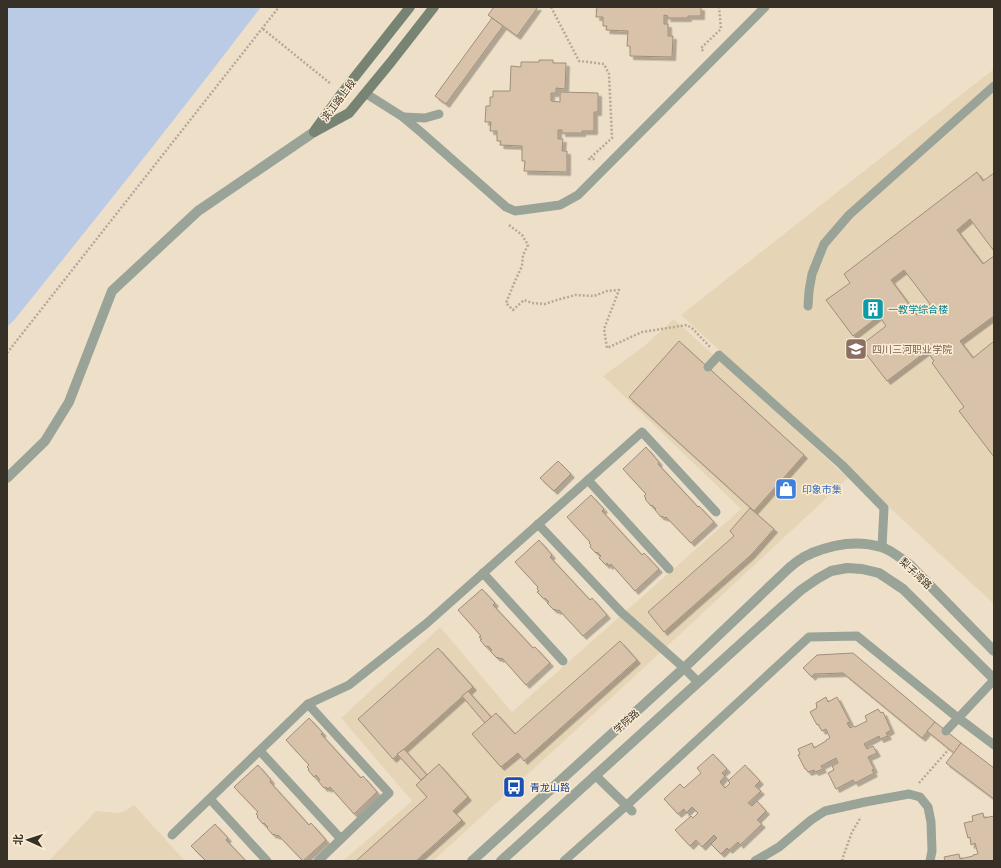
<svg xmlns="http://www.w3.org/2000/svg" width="1001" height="868" viewBox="0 0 1001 868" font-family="'Asap Condensed','Noto Sans SC',sans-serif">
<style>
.built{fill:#e6d4b6}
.water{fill:#bbcbe6}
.building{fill:#d9c2aa;stroke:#a08e7b;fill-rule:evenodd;filter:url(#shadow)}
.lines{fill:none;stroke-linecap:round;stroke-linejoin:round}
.path{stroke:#b5a996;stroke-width:2.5;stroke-dasharray:2 2;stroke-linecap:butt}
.service{stroke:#9aa397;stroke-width:9}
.minor{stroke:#9aa397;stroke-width:10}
.tertiary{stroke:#9aa397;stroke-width:10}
.secondary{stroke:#788473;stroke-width:10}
.labels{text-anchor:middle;stroke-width:3;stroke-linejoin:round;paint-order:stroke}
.street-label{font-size:10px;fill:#363027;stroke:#fcedd5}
.culture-label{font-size:10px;fill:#0d838f;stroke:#fcedd5;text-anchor:start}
.education-label{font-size:10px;fill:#785e54;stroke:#fcedd5;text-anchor:start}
.shop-label{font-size:10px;fill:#366cbe;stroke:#fcedd5;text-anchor:start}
.transit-label{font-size:10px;fill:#164399;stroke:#fcedd5;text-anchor:start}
</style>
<defs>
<filter id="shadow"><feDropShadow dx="3.5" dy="3.5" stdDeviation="0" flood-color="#0004"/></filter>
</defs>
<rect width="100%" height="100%" fill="#eee0c8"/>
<g class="built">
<path d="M 994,69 L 994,604 L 681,315 Z"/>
<path d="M 674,319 L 848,478 L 648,664 L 433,861 L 343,861 L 412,801 L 341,718 L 440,627 L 512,712 L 741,509 L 603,376 L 643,347 Z"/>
<path d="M 134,805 L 185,861 L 49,861 L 96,811 L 118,813 L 125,811 Z"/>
</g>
<path class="water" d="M 7,7 L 261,7 C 181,112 98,216 15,319 L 7,327 Z"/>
<g class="building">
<path d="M 494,7 L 538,7 L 517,36 L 488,15 Z"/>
<path d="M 592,7 L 701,7 L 701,16 L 688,16 L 688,18 L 667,18 L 668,16 L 664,15 L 664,24 L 668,24 L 668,36 L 673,36 L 672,57 L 630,56 L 630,46 L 627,46 L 628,31 L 606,30 L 607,26 L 603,26 L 603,17 L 596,17 L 597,7 Z"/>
<path d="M 492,18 L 503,26 L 446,104 L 435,96 Z"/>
<path d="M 539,60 L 553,60 L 553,63 L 566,63 L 565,89 L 556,88 L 556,93 L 551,93 L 551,101 L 560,102 L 560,92 L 598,93 L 598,112 L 594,112 L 594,131 L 582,131 L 582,133 L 562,133 L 562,130 L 558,130 L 558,139 L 563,139 L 562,151 L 567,151 L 567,172 L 524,171 L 525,161 L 522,161 L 522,146 L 500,145 L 501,141 L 497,141 L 497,131 L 490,131 L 491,122 L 485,122 L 486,106 L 490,106 L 490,97 L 493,97 L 493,91 L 510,91 L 511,66 L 521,67 L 521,62 L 539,62 Z"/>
<path d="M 977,172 L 983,181 L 994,173 L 994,251 L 970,219 L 957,230 L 983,264 L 994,256 L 994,316 L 960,341 L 973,358 L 994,341 L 994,384 L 993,385 L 994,386 L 994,457 L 959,411 L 964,407 L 932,363 L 934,361 L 927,351 L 887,381 L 860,346 L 886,326 L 879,316 L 853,336 L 826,300 L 850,283 L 844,274 ZM 904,270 L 930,304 L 917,315 L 891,280 Z"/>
<path d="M 679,341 L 804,455 L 754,511 L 629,397 Z"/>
<path d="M 646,447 L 659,462 L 658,464 L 698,507 L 699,506 L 714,522 L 691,543 L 666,517 L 665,518 L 662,516 L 661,517 L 655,510 L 656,509 L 652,505 L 651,506 L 645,499 L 646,498 L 644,496 L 646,494 L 623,469 Z"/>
<path d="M 558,461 L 571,474 L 554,491 L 540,478 Z"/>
<path d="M 591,495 L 604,509 L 602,511 L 642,555 L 644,553 L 659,569 L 635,591 L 611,564 L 609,566 L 607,563 L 606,565 L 599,558 L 601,556 L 597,552 L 596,553 L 590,547 L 591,545 L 589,543 L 590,542 L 567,517 Z"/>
<path d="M 750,508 L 774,529 L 751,555 L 664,632 L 648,612 L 734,536 L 730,531 Z"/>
<path d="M 539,540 L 552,555 L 550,557 L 590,600 L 592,598 L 607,615 L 583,636 L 559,610 L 557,611 L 555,609 L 554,610 L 547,603 L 549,602 L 545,598 L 544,599 L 537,592 L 539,591 L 537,589 L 538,587 L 515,562 Z"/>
<path d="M 482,589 L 495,603 L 493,605 L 533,648 L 535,647 L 550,663 L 526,685 L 502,658 L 500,659 L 498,657 L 497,658 L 490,651 L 492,650 L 488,646 L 486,647 L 480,640 L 482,639 L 479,637 L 481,636 L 458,610 Z"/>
<path d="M 620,641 L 637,660 L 524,761 L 518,753 L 501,767 L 472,734 L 496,713 L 515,734 Z"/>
<path d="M 438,648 L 473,687 L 393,759 L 358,719 Z"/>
<path d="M 853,653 L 935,722 L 922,738 L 843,673 L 814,674 L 812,677 L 803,668 L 817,655 Z"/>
<path d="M 468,691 L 491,717 L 485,723 L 462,696 Z"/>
<path d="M 826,697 L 828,702 L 837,697 L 850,722 L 847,723 L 850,728 L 854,726 L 855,727 L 867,721 L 865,716 L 878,709 L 881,713 L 883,712 L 891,730 L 886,733 L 888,736 L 880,739 L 879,736 L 864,744 L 867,749 L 873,746 L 877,753 L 868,757 L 874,769 L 872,770 L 874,773 L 855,783 L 853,780 L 836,789 L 828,773 L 834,770 L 832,766 L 838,763 L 836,758 L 821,766 L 823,769 L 815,772 L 814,770 L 808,772 L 806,769 L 805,769 L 798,755 L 800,754 L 798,749 L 812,743 L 814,748 L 826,741 L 826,740 L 830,738 L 826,729 L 822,731 L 818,724 L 817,725 L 810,712 L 817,708 L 816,703 Z"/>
<path d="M 309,718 L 323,733 L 321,734 L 361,778 L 363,776 L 377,792 L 354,814 L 330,787 L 328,789 L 326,787 L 324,788 L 318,781 L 320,780 L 316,775 L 314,777 L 308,770 L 309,769 L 307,767 L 309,765 L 286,740 Z"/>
<path d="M 935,722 L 961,743 L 954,753 L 927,731 Z"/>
<path d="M 961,743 L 994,768 L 994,799 L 946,763 Z"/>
<path d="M 404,749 L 427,775 L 421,780 L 397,754 Z"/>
<path d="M 713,754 L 727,769 L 722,773 L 725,776 L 720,782 L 725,788 L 730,783 L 728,781 L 745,765 L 760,781 L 755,786 L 761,791 L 748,803 L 752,806 L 757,801 L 766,811 L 757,820 L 762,824 L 740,845 L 738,842 L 729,850 L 727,848 L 721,854 L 711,844 L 717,838 L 714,835 L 702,847 L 696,840 L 690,846 L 675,830 L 691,816 L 693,818 L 698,813 L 692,807 L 686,813 L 684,809 L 678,814 L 664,799 L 680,784 L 684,788 L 701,773 L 697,768 Z"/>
<path d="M 439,764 L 468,797 L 453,811 L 462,820 L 416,861 L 356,861 L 427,797 L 416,785 Z"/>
<path d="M 258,765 L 271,780 L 270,782 L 309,825 L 311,823 L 326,840 L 303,861 L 278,835 L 277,836 L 274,834 L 273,835 L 267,828 L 268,827 L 264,823 L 263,824 L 257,817 L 258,816 L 256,814 L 258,812 L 234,787 Z"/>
<path d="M 983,813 L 984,818 L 994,816 L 994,861 L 945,861 L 944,857 L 959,854 L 960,859 L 973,856 L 973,855 L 978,854 L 975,843 L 971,845 L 970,837 L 968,838 L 964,823 L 973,821 L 972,816 Z"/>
<path d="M 215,824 L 228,838 L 226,840 L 246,861 L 206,861 L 191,846 Z"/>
</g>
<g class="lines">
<g class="path">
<path d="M 551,7 L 579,61 L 604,64 L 609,74 L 612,138 L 589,159 L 595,159"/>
<path d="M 263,29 L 331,84"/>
<path d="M 703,51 L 701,48 L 721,29 L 719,7"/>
<path d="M 509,225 L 522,235 L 528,245 L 523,255 L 522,266 L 515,281 L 506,303 L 513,310 L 524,300 L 532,303 L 545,304 L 557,300 L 575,295 L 594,296 L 607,291 L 619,290 L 604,329 L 607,348 L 642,332 L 687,325 L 693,329 L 710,347"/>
<path d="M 7,353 L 279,7"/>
<path d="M 919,783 L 949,749"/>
<path d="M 842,861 L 843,857 L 852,832 L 861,817"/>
</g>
<g class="service">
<path d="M 365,93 L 403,117 L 422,133 L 506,207 L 515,211 L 560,205 L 578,195 L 765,7"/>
<path d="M 403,117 L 425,118 L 439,114"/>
<path d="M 808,306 L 809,291 L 812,274 L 824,244 L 849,215 L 994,86"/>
<path d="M 708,367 L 719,355 L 842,465 L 884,508 L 882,547"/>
<path d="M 588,480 L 669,569"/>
<path d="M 538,524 L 621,612 L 684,668 L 698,682"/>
<path d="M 483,573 L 563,661"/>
<path d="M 308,704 L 389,793 L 318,861"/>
<path d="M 946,731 L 994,680"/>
<path d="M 260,751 L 341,839"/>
<path d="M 595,775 L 632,811"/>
<path d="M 210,799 L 267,861"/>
<path d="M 172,835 L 308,704 L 349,685 L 427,623 L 642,432 L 716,512"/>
<path d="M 564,861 L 627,805 L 809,637 L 857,636 L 958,718 L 969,726 L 994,745"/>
<path d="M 755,861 L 779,847 L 811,820 L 825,811 L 865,802 L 909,794 L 920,797 L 928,807 L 931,822 L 932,851 L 930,861"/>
</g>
<path class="minor" d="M 7,478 L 45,441 L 69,402 L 112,291 L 198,211 L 314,132"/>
<g class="tertiary">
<path d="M 472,861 L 684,668 L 789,568 C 793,565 797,561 801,559 C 804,556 809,555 812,553 C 834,544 858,540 881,547 C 892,550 901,559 910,565 L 994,651"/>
<path d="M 501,861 L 776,612 L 801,590 L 817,579 L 831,571 L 847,568 L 862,569 L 879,573 L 903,589 L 994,679"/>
</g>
<g class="secondary">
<path d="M 315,130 L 342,93 L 410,7"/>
<path d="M 314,132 L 349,113 L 391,62 L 434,7"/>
</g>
</g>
<defs>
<g id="building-square" transform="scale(1.15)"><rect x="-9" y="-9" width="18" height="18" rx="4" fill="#0f9aa8" stroke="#fcedd5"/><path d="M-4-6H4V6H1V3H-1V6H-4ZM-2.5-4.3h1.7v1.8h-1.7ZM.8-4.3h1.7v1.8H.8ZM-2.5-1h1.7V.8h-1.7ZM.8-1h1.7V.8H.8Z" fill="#fff"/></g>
<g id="university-square" transform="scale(1.15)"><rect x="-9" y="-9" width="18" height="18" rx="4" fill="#8d6e63" stroke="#fcedd5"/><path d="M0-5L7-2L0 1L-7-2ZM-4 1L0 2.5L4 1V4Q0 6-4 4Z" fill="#fff"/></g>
<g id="shop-square" transform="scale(1.15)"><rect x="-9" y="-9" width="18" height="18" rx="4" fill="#3f7fe0" stroke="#fcedd5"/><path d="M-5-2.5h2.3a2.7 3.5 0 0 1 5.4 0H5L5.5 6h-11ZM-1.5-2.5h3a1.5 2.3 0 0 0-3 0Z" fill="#fff"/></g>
<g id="bus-square" transform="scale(1.15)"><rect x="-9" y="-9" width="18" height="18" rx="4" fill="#1a4fb4" stroke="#fcedd5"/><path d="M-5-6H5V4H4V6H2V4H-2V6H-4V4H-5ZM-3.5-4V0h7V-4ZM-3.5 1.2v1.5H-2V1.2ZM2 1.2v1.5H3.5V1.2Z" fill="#fff"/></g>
</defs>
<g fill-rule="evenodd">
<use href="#building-square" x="873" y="309"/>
<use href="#university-square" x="856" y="349"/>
<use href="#shop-square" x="786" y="489"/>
<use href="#bus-square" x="514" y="787"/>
</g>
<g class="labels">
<g class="street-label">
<text transform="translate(338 100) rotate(-53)" y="4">滨江路上段</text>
<text transform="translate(916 573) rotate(43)" y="4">梨子湾路</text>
<text transform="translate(626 721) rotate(-42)" y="4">学院路</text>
</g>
<g class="culture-label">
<text x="888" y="313">一教学综合楼</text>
</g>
<g class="education-label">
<text x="872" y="353">四川三河职业学院</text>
</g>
<g class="shop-label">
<text x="802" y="493">印象市集</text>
</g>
<g class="transit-label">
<text x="530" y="791">青龙山路</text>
</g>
</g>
<rect width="1001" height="868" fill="none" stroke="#363027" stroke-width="16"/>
<g transform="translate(28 840) rotate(273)" stroke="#fcedd5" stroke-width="3" paint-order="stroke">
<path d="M0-3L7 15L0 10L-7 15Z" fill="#363027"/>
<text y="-6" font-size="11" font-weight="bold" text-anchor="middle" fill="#363027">北</text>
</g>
</svg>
